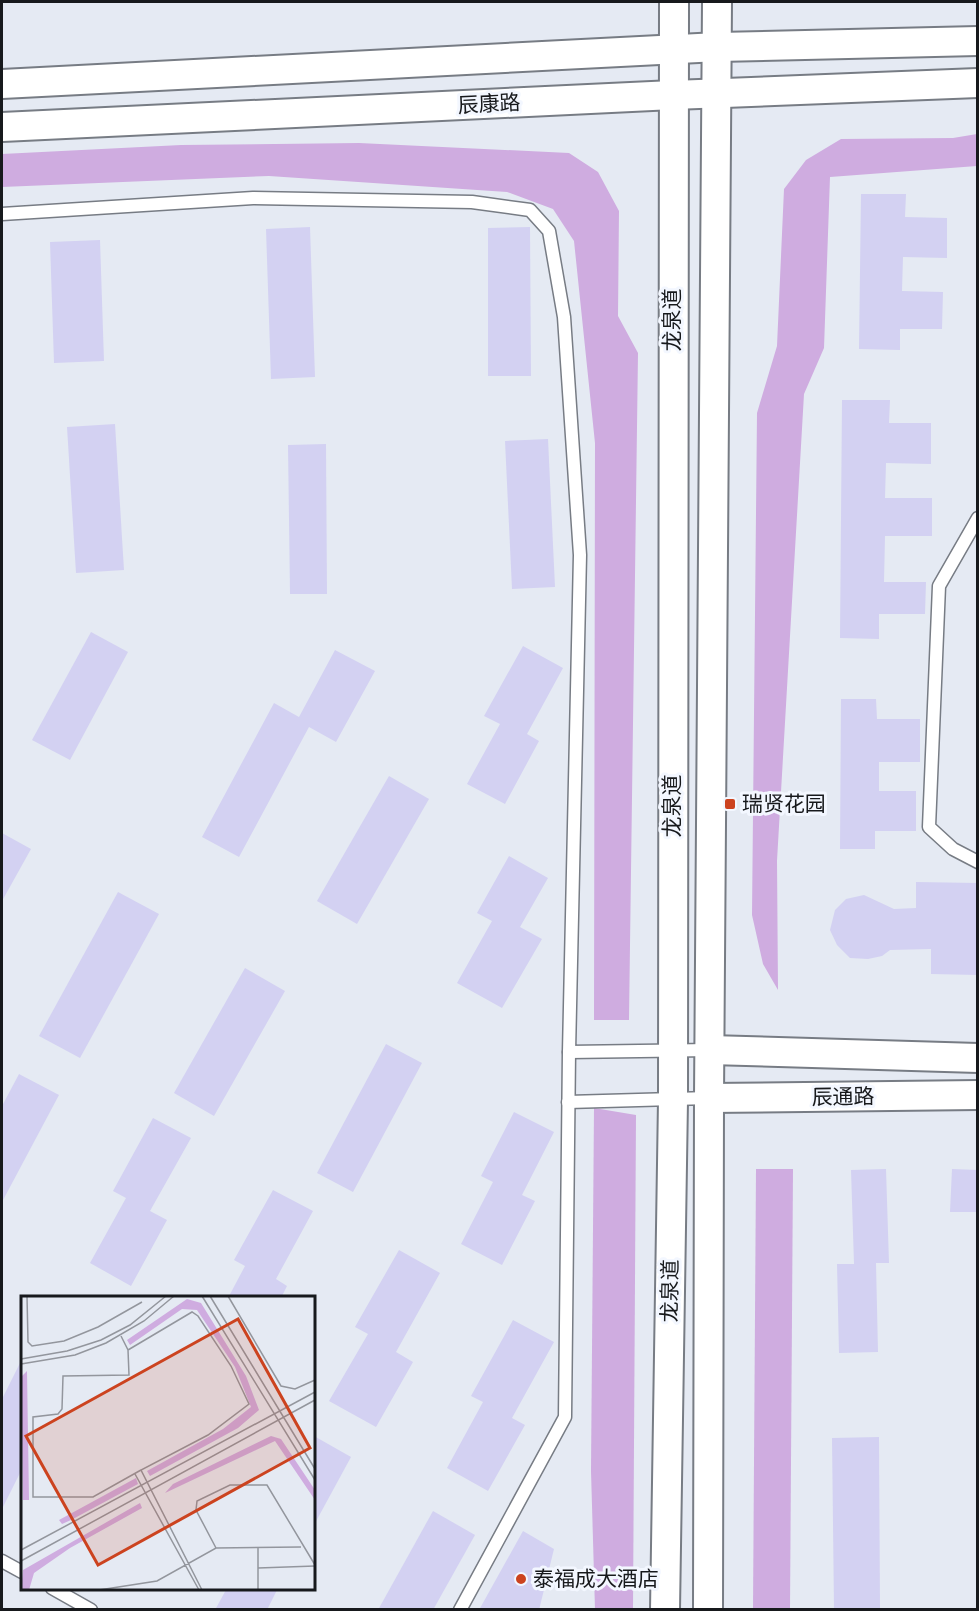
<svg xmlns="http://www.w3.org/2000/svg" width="979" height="1611" viewBox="0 0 979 1611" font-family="Helvetica,'Noto Sans SC',sans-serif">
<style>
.green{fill:#cface0}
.building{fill:#d3d1f2}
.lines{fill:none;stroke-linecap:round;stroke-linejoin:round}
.service-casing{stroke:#777c84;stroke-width:15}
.tertiary-casing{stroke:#777c84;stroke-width:32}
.service{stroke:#fff;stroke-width:12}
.tertiary{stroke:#fff;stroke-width:28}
.poi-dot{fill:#cc431f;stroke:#f3f7ff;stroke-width:2}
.labels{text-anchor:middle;stroke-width:6;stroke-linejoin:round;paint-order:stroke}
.street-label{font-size:21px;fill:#17191c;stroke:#f3f7ff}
.poi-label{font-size:21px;fill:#17191c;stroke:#f3f7ff;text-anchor:start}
.inset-road{fill:none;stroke:#93969d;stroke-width:1.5}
.view{fill:#cc431f;fill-opacity:0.15;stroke:#cc431f;stroke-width:3}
.inset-edge{fill:none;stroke:#17191c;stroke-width:3}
</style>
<rect width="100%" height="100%" fill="#e5eaf3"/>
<g class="green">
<path d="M 977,134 L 977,166 L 830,177 L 824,348 L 804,394 L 777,861 L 778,990 L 763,964 L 752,915 L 757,413 L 777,346 L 784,189 L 806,160 L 841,139 L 953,138 Z"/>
<path d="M 359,143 L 569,153 L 598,172 L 619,211 L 618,316 L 638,353 L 629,1020 L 594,1020 L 595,443 L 574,241 L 553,209 L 507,192 L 269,176 L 2,187 L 2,154 L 181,145 Z"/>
<path d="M 594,1108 L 636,1115 L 633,1609 L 595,1609 L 591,1471 Z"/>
<path d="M 756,1169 L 793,1169 L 790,1609 L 753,1609 Z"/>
</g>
<g class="building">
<path d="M 861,194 L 906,194 L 905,217 L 947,218 L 947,258 L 903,257 L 902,291 L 943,292 L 942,329 L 900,329 L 900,350 L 859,349 Z"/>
<path d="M 310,227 L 315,377 L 271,379 L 266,229 Z"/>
<path d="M 530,227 L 531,376 L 488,376 L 488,228 Z"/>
<path d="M 100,240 L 104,361 L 54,363 L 50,242 Z"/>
<path d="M 842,400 L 890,400 L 889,423 L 931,423 L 931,464 L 886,463 L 885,498 L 932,498 L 932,536 L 885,536 L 884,582 L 926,582 L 925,614 L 879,614 L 879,639 L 840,638 Z"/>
<path d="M 115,424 L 124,570 L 76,573 L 67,427 Z"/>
<path d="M 548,439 L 555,587 L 512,589 L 505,441 Z"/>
<path d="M 326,444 L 327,594 L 290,594 L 288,445 Z"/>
<path d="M 91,632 L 128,652 L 70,760 L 32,740 Z"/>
<path d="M 523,646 L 563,668 L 527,734 L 539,741 L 505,804 L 467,784 L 500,724 L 484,716 Z"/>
<path d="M 335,650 L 375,671 L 336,742 L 309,727 L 239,857 L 202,837 L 274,703 L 299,717 Z"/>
<path d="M 841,699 L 876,699 L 877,719 L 920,719 L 920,762 L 879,762 L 879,791 L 916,791 L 916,831 L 875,831 L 875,849 L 840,849 Z"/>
<path d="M 389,776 L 429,799 L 357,924 L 317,901 Z"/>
<path d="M 2,833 L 31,849 L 2,901 Z"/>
<path d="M 509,856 L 548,878 L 520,927 L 542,939 L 502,1008 L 457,983 L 492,921 L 477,913 Z"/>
<path d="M 916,882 L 978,883 L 978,975 L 931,974 L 931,949 L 890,950 L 882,956 L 868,959 L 850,958 L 837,945 L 830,930 L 835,910 L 846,899 L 864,895 L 894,909 L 916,908 Z"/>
<path d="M 118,892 L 159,914 L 80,1058 L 39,1036 Z"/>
<path d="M 245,968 L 285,991 L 214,1116 L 174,1093 Z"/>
<path d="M 386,1044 L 422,1063 L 353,1192 L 317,1173 Z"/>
<path d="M 19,1074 L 59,1095 L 2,1202 L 2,1106 Z"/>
<path d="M 514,1112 L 554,1132 L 522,1195 L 535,1201 L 502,1265 L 461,1244 L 493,1182 L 481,1176 Z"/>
<path d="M 153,1118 L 191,1138 L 150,1211 L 167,1220 L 131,1286 L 90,1263 L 126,1198 L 113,1191 Z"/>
<path d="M 886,1169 L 889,1263 L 876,1263 L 878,1352 L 839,1353 L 837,1264 L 854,1264 L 851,1170 Z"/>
<path d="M 952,1169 L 978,1170 L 978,1212 L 950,1212 Z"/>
<path d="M 273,1190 L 313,1211 L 276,1279 L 287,1286 L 281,1298 L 228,1298 L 245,1266 L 234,1260 Z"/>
<path d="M 399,1250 L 440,1273 L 396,1352 L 413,1362 L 376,1427 L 329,1401 L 368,1334 L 355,1327 Z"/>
<path d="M 513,1320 L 554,1342 L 512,1418 L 525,1425 L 488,1491 L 447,1468 L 483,1402 L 471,1396 Z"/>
<path d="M 22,1359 L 22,1469 L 2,1509 L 2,1399 Z"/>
<path d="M 314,1436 L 351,1457 L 314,1525 Z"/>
<path d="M 879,1437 L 880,1610 L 834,1610 L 832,1438 Z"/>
<path d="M 433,1511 L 475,1535 L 433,1610 L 378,1610 Z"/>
<path d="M 523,1531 L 554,1549 L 539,1610 L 479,1610 Z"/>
<path d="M 227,1588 L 278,1588 L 267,1610 L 215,1610 Z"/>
</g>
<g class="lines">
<g class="service-casing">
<g id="service">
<path d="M 2,214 L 253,198 L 472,202 L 530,210 L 549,231 L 564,317 L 580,555 L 569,1052 L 710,1050"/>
<path d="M 978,518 L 939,586 L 929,827 L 953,849 L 978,862"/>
<path d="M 568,1102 L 709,1098"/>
<path d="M 2,1561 L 22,1572"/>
<path d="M 52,1588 L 91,1610"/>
<path d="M 460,1610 L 565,1417 L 569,1052"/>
</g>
</g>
<g class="tertiary-casing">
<g id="tertiary">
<path d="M 2,84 L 718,47 L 978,41"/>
<path d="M 2,127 L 673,95 L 978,83"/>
<path d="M 710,1050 L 978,1058"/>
<path d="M 709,1098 L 978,1095"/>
<path d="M 665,1610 L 673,1100 L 674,2"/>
<path d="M 708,1610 L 709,1098 L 717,2"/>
</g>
</g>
<use href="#service" class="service"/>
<use href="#tertiary" class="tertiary"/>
</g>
<g class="poi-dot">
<rect x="724" y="798" width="12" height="12" rx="3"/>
<circle cx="521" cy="1579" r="6"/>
</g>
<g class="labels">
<g class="street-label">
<text transform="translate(489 104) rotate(-3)" y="7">辰康路</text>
<text transform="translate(672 320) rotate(-90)" y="7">龙泉道</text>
<text transform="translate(672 806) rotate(-90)" y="7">龙泉道</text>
<text transform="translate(843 1097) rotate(-1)" y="7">辰通路</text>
<text transform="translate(670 1291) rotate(-89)" y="7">龙泉道</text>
</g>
<g class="poi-label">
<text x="742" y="811">瑞贤花园</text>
<text x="533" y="1586">泰福成大酒店</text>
</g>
</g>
<g transform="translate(21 1296)">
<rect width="294" height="294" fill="#e5eaf3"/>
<path d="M 166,3 L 180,7 L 225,80 L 238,114 L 217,132 L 129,180 L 126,175 L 202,133 L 230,111 L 214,71 L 176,14 L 161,13 L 109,49 L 106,44 ZM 6,75 L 8,204 L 2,204 L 0,81 ZM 250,140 L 260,143 L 294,194 L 294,204 L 254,145 L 144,197 L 152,188 ZM 115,182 L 117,188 L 50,224 L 41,228 L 38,224 ZM 119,207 L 121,212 L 49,252 L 13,277 L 8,294 L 0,294 L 2,274 Z" fill="#cface0"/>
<path class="inset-road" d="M 6,0 L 7,46 L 11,50 L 43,45 L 77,31 L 121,6M 181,0 L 294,184M 189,0 L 294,173M 207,0 L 260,90 L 274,93 L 294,84M 100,40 L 107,54 L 108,79 L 42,80 L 41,113 L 37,118 L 12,121 L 12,201 L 72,201 L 120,174M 107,54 L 171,16 L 177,20 L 210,70 L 228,108 L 187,139 L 120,174 L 181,294M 0,63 L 46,55 L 80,44 L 109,29 L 145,0M 0,68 L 54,59 L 85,47 L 123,25 L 153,0M 114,178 L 178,294M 237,251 L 237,294M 195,252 L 175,214 L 176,205 L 209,189 L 246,189 L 294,269M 0,254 L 294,96M 0,265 L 294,104M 237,272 L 294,270M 78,294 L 136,285 L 195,252 L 280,251"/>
<path class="view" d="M 217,23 L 289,152 L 77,269 L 5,140 Z"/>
<rect width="294" height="294" class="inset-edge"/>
</g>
<rect width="979" height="1611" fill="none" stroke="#17191c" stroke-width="6"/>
</svg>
